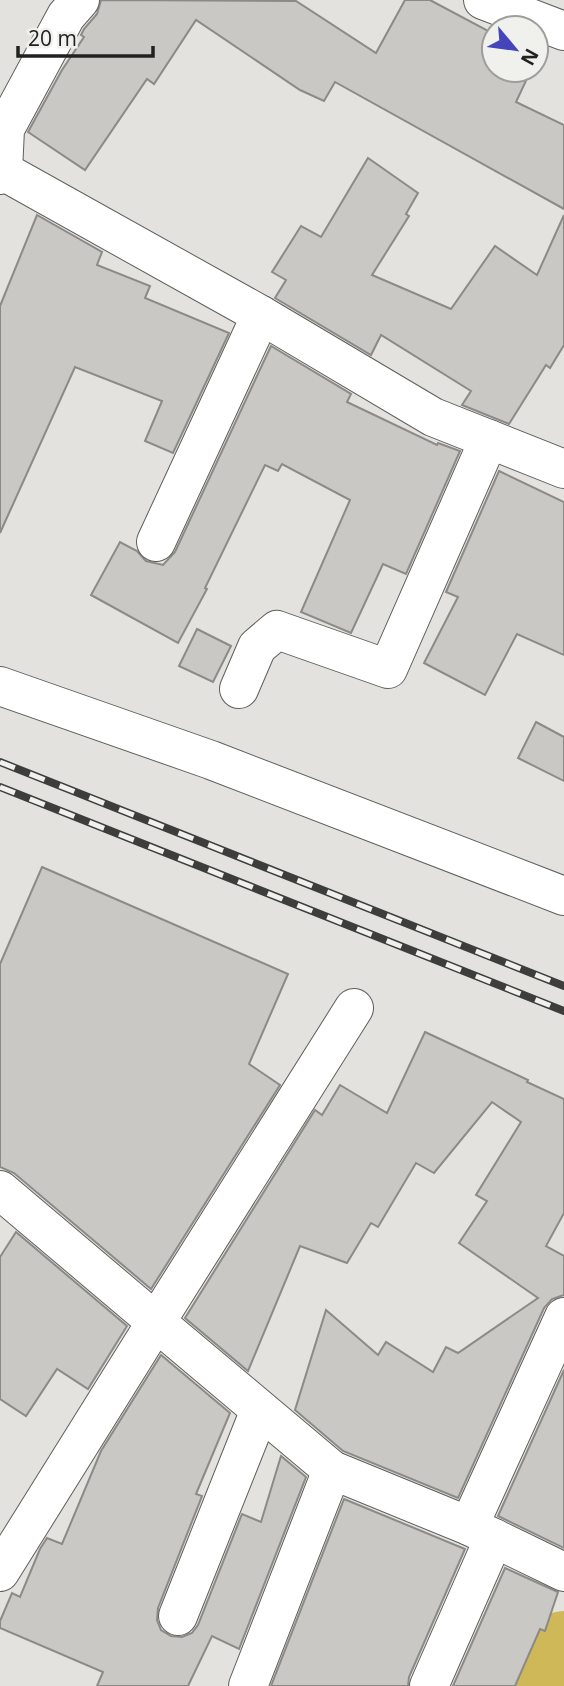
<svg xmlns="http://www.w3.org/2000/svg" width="564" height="1686" viewBox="0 0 564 1686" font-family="'Open Sans',sans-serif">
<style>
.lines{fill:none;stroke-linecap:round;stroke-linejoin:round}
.river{stroke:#ceb857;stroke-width:80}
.building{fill:#c9c8c5;stroke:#8b8a87;stroke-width:2}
.street-casing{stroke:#5e5e5b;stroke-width:40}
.street{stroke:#fff;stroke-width:38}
.rail-casing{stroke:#3d3d3b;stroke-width:8}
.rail{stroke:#f0f0ed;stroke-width:5;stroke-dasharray:16;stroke-linecap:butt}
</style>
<rect width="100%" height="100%" fill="#e3e2df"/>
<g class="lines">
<path class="river" d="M 548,1686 L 564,1651"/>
</g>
<g class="building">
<path d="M 101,0 L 296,1 L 376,53 L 405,0 L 430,0 L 494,34 L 494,70 L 531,70 L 516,102 L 564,125 L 564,209 L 335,82 L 324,101 L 300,90 L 196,20 L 154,84 L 147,79 L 85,170 L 28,132 L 62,70 L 84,37 L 81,35 L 84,29 L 97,14 Z"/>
<path d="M 368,158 L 418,193 L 406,214 L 409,216 L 372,275 L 451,309 L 495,246 L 537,275 L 564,215 L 564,345 L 550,368 L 546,365 L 509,424 L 462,405 L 471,391 L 381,335 L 371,355 L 275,298 L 286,280 L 272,272 L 301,226 L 321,237 Z"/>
<path d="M 37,215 L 102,252 L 97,265 L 150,286 L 145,298 L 229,333 L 173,453 L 145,441 L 162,401 L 75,367 L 0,533 L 0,306 Z"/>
<path d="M 271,346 L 351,394 L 347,402 L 437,445 L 438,443 L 460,451 L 406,574 L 383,564 L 351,633 L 301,612 L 350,500 L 282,464 L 278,471 L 265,465 L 205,588 L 207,589 L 178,643 L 91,595 L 120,542 L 137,551 L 146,561 L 163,565 L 175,552 Z"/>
<path d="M 499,471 L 564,502 L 564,655 L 517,634 L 485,695 L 424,663 L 458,597 L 446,592 Z"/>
<path d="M 197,629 L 231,646 L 213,682 L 179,666 Z"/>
<path d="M 536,722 L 564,737 L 564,781 L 518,758 Z"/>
<path d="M 42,867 L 288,974 L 249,1064 L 280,1085 L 151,1289 L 14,1173 L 0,1167 L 0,964 Z"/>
<path d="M 425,1032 L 528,1080 L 527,1082 L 564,1099 L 564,1213 L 546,1246 L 564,1256 L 564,1295 L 552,1299 L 544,1308 L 458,1498 L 343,1451 L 295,1410 L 326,1310 L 378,1355 L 386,1342 L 433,1372 L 446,1347 L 458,1353 L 538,1298 L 459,1243 L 487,1201 L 476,1195 L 521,1122 L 492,1102 L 434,1173 L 416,1163 L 378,1227 L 371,1223 L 347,1263 L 300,1246 L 248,1371 L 185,1318 L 315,1110 L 322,1115 L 340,1085 L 387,1113 Z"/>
<path d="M 16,1232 L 127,1326 L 88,1389 L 57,1369 L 26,1416 L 0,1399 L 0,1257 Z"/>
<path d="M 161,1355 L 230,1413 L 196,1494 L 202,1496 L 158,1608 L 157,1620 L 161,1630 L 171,1636 L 182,1637 L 192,1633 L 198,1625 L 242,1514 L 261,1522 L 281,1456 L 306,1477 L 239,1649 L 212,1636 L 188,1686 L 97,1686 L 103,1672 L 0,1628 L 0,1621 L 12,1593 L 20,1597 L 40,1549 L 47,1538 L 62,1544 L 101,1451 Z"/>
<path d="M 564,1370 L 564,1548 L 498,1516 Z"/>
<path d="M 344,1499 L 465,1549 L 409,1677 L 408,1686 L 271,1686 Z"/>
<path d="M 505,1568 L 558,1592 L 545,1631 L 540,1629 L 515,1686 L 453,1686 Z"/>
</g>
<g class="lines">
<g class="street-casing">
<g id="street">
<path d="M 483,0 L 564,31"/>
<path d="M 3,171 L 261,315 L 433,417 L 564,469"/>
<path d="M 0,175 L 3,171 L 5,129 L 66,16 L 80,0"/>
<path d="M 156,542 L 261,315"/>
<path d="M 0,686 L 211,760 L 564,896"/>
<path d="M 239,689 L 257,647 L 277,630 L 388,669 L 489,439"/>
<path d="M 0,1190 L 156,1322 L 354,1008"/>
<path d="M 469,1526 L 564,1317"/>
<path d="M 0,1572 L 156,1322 L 332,1470 L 469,1526 L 564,1572"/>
<path d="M 178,1616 L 260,1410"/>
<path d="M 248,1686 L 332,1470"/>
<path d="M 429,1686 L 494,1538"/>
</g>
</g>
<use href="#street" class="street"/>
<g class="rail-casing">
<g id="rail">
<path d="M 0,762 L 564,986"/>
<path d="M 0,787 L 564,1011"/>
</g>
</g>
<use href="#rail" class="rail"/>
</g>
<g transform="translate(515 49) rotate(119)"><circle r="33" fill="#f0f0ed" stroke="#9d9d9b" stroke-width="2"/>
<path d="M0-5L12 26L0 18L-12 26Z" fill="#4545bb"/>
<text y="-10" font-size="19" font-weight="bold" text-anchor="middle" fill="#21211f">N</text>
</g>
<path d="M18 46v10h135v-10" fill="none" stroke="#21211f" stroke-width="3.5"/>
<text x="28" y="46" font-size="21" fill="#21211f" stroke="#f0f0ed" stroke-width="5" paint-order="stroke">20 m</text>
</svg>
